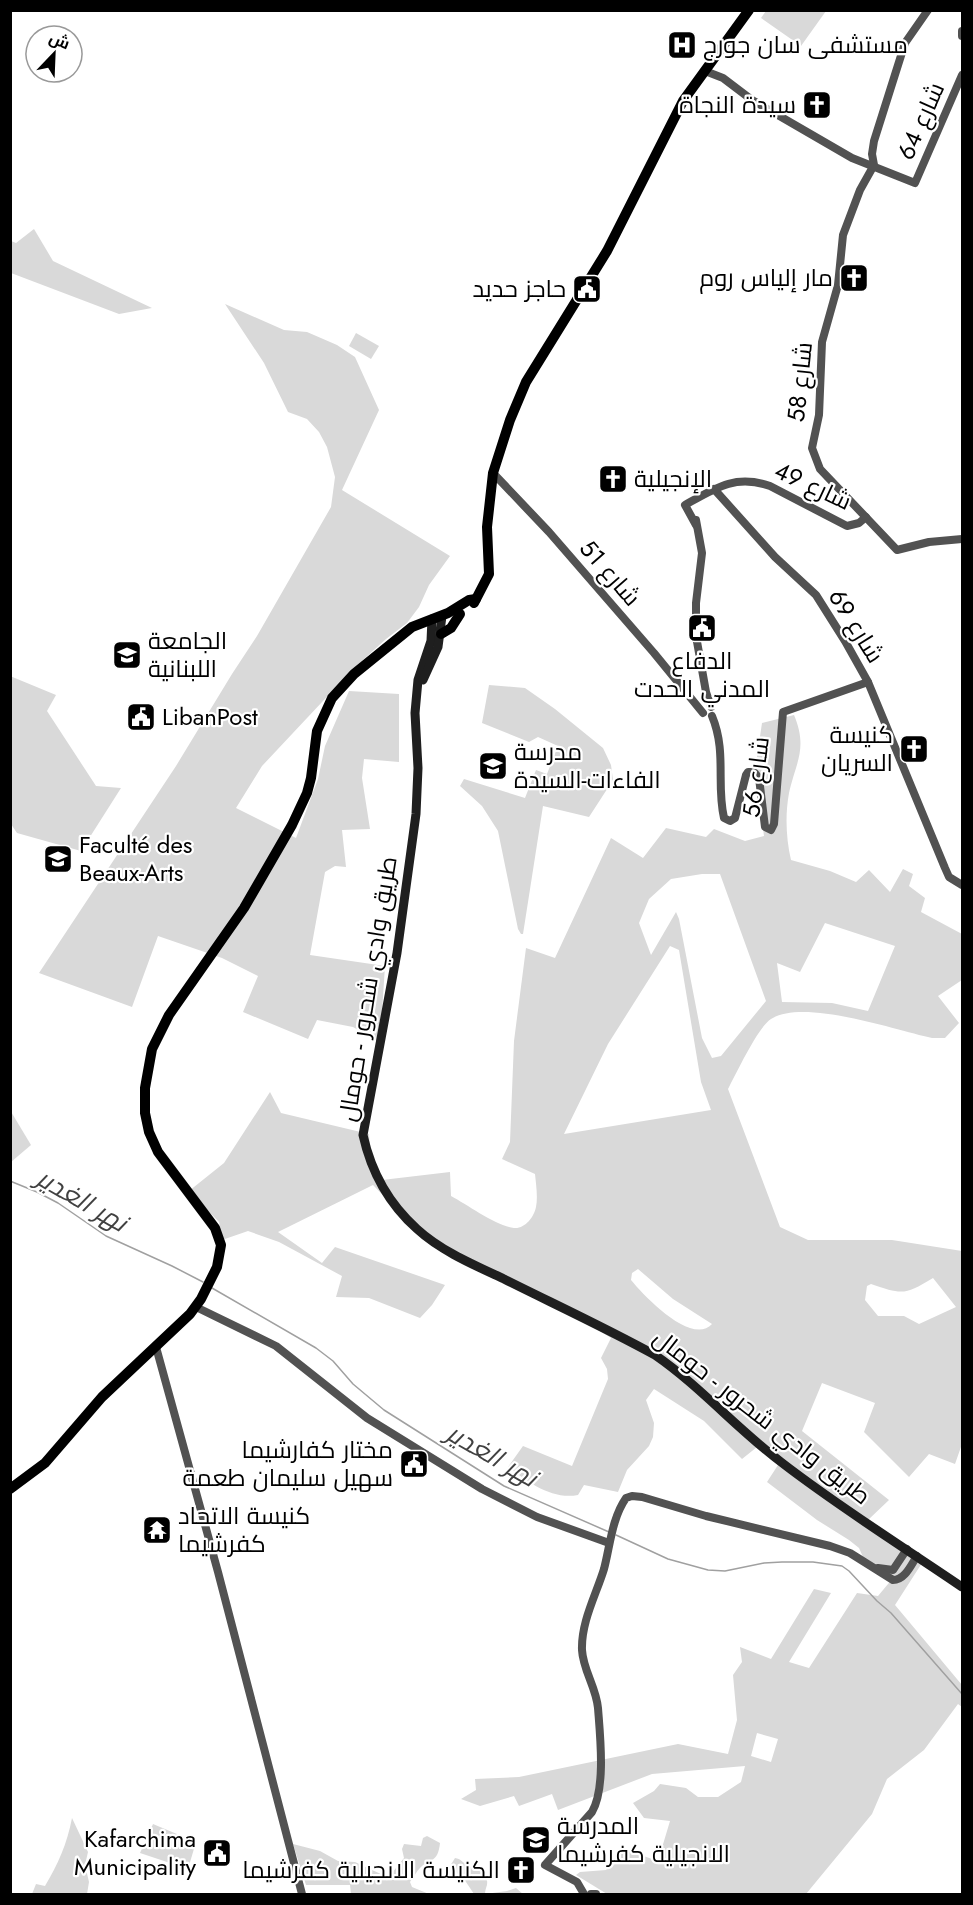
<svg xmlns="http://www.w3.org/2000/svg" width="973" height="1905" viewBox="0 0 973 1905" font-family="Jost,Cairo,sans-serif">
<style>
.green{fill:#d9d9d9;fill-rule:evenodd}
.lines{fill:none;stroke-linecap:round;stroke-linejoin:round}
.stream{stroke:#a0a0a0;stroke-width:1.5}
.tertiary{stroke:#525252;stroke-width:8}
.secondary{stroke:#1f1f1f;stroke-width:9}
.trunk{stroke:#000;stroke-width:10}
.labels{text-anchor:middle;stroke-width:4.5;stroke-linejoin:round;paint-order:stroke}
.poi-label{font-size:24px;fill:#000;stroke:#fff;text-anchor:start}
.street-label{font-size:24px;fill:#000;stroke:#fff}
.water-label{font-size:26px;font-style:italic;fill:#414141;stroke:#fff}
</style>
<rect width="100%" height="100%" fill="#fff"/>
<g class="green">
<path d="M 766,11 L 766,10 L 826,11 L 801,46 L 761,18 Z"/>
<path d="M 34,229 L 53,261 L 152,308 L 119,314 L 11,273 L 11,241 L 16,243 Z"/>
<path d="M 225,304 L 284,330 L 307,332 L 337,345 L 355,357 L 379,410 L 342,490 L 450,556 L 429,585 L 419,607 L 407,623 L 386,639 L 353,669 L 262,766 L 236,808 L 296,838 L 318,779 L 325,746 L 349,691 L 399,694 L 399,762 L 364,759 L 362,778 L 370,829 L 342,830 L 346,867 L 335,866 L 325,872 L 310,955 L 385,966 L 382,1012 L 377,1041 L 353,1027 L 317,1020 L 308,1039 L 243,1012 L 258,976 L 222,958 L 158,936 L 132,1007 L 39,973 L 176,766 L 232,674 L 257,636 L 331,507 L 335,477 L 327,447 L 319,432 L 307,419 L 288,412 L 264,363 Z"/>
<path d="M 356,333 L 379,346 L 371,359 L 349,346 Z"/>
<path d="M 10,676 L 56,695 L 47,711 L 96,786 L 121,788 L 81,851 L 17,833 L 11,824 Z"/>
<path d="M 489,685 L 525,688 L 555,709 L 603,748 L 611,765 L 613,780 L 589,817 L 543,806 L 523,934 L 521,934 L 518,929 L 498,831 L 482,806 L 460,786 L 464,779 L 525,798 L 536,770 L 547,774 L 558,746 L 538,737 L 529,742 L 482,723 Z"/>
<path d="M 794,715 C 808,748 796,762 789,793 C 785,815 786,838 791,860 L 830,871 L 856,882 L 869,870 L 890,892 L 903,869 L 913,874 L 909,886 L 925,898 L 921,912 L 962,934 L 962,980 L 938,996 L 959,1023 L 945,1038 L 932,1038 C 895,1030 803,998 771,1019 C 758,1027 736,1074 728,1089 L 780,1227 L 808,1240 L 892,1240 L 962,1251 L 962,1444 L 955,1464 L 929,1454 L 909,1477 L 864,1432 L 875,1403 L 822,1383 L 802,1431 L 889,1500 L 868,1520 L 922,1563 L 895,1605 L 962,1685 L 962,1707 L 958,1704 L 924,1750 L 887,1779 L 872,1814 L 806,1894 L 607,1894 L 576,1875 L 580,1872 L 606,1870 L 623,1849 L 658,1861 L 670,1821 L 644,1818 L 633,1803 L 654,1791 L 660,1784 L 686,1788 L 698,1797 L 718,1797 L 741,1782 L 745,1766 L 652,1774 L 558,1810 L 552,1794 L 519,1806 L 514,1796 L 480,1806 L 461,1799 L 476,1790 L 475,1779 L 519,1777 L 678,1744 L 728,1754 L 737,1720 L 733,1675 L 742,1662 L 740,1647 L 771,1659 L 814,1589 L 831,1593 L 789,1662 L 809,1668 L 857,1593 L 878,1596 L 893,1578 L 863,1557 L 859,1548 L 849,1540 L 817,1520 L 767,1482 L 778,1465 L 757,1447 L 742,1459 L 704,1421 L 654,1389 L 646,1400 L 654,1423 L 653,1437 L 649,1446 L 627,1470 L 618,1492 L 584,1485 L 578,1495 C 552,1500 528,1482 508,1467 L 523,1446 L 572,1466 L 608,1379 L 607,1369 L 601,1358 L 611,1338 L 592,1326 L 458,1258 L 414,1227 L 373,1185 L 278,1232 L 322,1263 L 335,1247 L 445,1285 L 432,1305 L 420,1318 L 369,1298 L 336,1297 L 342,1276 L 279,1242 L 248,1231 L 222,1240 L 219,1222 L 189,1191 L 224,1163 L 270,1092 L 281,1113 L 369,1134 L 370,1150 L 382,1180 L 450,1172 L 451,1196 C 468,1205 496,1226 514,1228 C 525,1229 534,1217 536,1207 C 538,1197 536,1184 535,1174 L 502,1159 L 510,1142 L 514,1041 L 526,948 L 555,958 L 611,838 L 643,858 L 666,828 L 706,837 L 714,829 L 745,841 L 764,836 L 755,770 L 762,723 ZM 702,874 L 720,874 L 766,1001 L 721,1056 L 712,1058 L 702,1038 L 679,919 L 676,912 L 651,955 L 639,923 L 649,899 L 671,879 ZM 825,923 L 895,946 L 868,1011 L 832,1003 L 782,1002 L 777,963 L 800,972 ZM 670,946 L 679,950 L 701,1082 L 711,1110 L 564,1134 L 608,1044 ZM 638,1269 L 673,1299 L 712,1324 C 692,1346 645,1297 631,1280 L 632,1273 ZM 933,1278 L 956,1307 L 919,1324 L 904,1316 L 878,1316 L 865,1300 L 867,1286 L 871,1284 C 903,1295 905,1295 933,1278 ZM 757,1733 L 778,1739 L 771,1762 L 751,1756 Z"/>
<path d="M 10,1110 L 31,1145 L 11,1162 L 10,1162 Z"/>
<path d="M 72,1818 L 88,1852 L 85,1865 L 89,1882 L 87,1894 L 32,1894 L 36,1884 L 45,1886 C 58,1864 67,1844 72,1818 Z"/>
<path d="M 153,1824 L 196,1842 L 188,1869 L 140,1853 Z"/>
<path d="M 427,1836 L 440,1843 C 438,1861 433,1858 422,1866 C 418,1869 413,1878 410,1882 L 412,1887 L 429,1894 L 351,1894 L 350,1885 L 306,1885 L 293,1844 L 320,1851 L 338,1861 L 355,1862 L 383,1875 L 392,1873 L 404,1858 L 402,1849 L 404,1844 L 421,1846 L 423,1838 Z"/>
<path d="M 455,1858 C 461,1859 462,1862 467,1865 C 475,1871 489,1870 487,1885 C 486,1888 485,1891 485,1894 L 507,1891 L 516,1888 L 523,1894 L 474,1894 L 466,1882 L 450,1866 Z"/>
</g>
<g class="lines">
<g class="stream">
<path d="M 10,1181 L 37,1192 L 58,1203 L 106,1236 L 172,1266 L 203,1282"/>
<path d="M 212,1288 L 316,1348 L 333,1361 L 353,1384 L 384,1410 L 504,1486 L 609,1532"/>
<path d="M 616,1535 L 668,1559 L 708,1570 L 725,1571 L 764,1563 L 782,1562 L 813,1562 L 842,1566 L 849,1571 L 877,1601 L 891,1613 L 962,1694"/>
</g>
<g class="tertiary">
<path d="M 928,10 L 905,43 L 874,141 L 872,154 L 874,165 L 860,190 L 843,235 L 838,285 L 822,342 L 819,415 L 812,448 L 820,469 L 897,550 L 929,542 L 962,539"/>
<path d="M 962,31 L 962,36"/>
<path d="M 705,71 L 723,78 L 752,100 L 852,158 L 915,183 L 962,75"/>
<path d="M 493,473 L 549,532 L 654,653 L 703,713"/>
<path d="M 714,489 L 775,557 L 816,595 L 845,641 L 868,682 L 945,868 L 949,877 L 962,885"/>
<path d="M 696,520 L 702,553 L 696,603 L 696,636 L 706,692 L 711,707"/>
<path d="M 696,525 L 685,505 C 715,488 735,474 770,486 L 847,526 L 859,523 L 866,517"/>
<path d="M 712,716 C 727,752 716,784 724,818 L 730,821 L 735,818 L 746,775 L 748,772 L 754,772 L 759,778 L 765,827 L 771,830 L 774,824 L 783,712 L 868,682"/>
<path d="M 196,1307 L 276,1346 L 367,1418 L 482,1489 L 537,1517 L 609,1543"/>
<path d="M 156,1347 L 218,1572 L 302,1894"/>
<path d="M 878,1568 L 893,1570 L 907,1549"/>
<path d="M 584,1894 L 577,1882 L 545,1865 L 592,1812 C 606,1788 600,1735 598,1708 C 596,1687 583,1670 582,1650 C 581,1622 596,1595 604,1569 C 610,1546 612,1518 626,1498 L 632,1496 L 642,1497 L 706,1516 L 830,1546 L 850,1553 L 893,1580 C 905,1580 911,1565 917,1556"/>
<path d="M 591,1894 L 596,1894"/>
</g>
<g class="secondary">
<path d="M 432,619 L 431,641 L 418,680 L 415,713 L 418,768 L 416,814 L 397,953 L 363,1135 C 371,1171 389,1204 417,1229 C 441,1251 474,1265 504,1279 C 554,1304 606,1328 655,1355 C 700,1386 737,1429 781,1462 C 839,1507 902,1546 962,1587"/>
<path d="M 423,680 L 438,647 L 442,616"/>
</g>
<g class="trunk">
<path d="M 474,603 L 489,574 L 487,527 L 493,473 L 510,420 L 526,382 L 607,251 L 683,101 L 749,10"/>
<path d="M 441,634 L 451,628 L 460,614"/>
<path d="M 10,1489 L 45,1463 L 102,1397 L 190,1314 L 201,1299 L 217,1267 L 221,1245 L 215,1228 L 158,1152 L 149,1132 L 145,1113 L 145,1088 L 152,1049 L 169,1015 L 244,908 L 292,825 L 307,793 L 311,778 L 317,731 L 332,698 L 354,674 L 412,627 L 448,613 L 469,600 L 476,599"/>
</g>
</g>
<defs>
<g id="hospital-square" transform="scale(1.5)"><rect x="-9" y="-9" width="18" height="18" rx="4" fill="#000" stroke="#fff"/><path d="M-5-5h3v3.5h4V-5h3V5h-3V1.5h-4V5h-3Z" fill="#fff"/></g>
<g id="church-square" transform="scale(1.5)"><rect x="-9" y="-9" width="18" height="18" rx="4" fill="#000" stroke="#fff"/><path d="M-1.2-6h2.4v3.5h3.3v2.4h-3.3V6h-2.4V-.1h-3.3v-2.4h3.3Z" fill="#fff"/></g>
<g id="civic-square" transform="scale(1.5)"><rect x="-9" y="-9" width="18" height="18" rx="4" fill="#000" stroke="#fff"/><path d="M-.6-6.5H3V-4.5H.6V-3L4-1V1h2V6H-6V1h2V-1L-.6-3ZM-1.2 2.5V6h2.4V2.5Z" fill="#fff"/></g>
<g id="university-square" transform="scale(1.5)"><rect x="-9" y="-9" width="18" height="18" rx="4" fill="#000" stroke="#fff"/><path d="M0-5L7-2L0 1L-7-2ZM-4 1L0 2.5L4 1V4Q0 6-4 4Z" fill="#fff"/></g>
<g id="school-square" transform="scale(1.5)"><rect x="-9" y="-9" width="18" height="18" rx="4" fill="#000" stroke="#fff"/><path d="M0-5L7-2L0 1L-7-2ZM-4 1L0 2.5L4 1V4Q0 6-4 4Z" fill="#fff"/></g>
<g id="temple-square" transform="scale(1.5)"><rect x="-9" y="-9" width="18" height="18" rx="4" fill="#000" stroke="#fff"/><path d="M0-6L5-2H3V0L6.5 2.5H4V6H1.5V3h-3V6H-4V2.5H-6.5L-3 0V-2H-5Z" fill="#fff"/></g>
</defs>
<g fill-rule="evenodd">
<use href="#hospital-square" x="682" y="45"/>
<use href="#church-square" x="817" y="105"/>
<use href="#church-square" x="854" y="278"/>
<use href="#civic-square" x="587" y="289"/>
<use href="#church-square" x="613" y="479"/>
<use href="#civic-square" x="702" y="628"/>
<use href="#university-square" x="127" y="655"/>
<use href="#civic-square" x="141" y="717"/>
<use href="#church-square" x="914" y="749"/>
<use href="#school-square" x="493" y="766"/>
<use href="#university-square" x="58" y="859"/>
<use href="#civic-square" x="414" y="1464"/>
<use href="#temple-square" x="157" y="1530"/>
<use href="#school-square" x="536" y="1840"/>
<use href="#civic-square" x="217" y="1853"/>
<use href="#church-square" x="521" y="1870"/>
</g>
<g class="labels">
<g class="poi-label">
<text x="703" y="53">مستشفى سان جورج</text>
<text x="796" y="113" text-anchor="end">سيدة النجاة</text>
<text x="833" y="286" text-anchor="end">مار إلياس روم</text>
<text x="566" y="297" text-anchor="end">حاجز حديد</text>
<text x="634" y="487">الإنجيلية</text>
<text x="148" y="649">الجامعة<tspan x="148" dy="28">اللبنانية</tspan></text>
<text x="702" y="669" text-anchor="middle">الدفاع<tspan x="702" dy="28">المدني الحدت</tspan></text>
<text x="162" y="725">LibanPost</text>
<text x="893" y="743" text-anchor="end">كنيسة<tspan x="893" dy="28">السريان</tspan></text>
<text x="514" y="760">مدرسة<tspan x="514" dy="28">الفاءات-السيدة</tspan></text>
<text x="79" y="853">Faculté des<tspan x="79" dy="28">Beaux-Arts</tspan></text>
<text x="393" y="1458" text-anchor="end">مختار كفارشيما<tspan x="393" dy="28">سهيل سليمان طعمة</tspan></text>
<text x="178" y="1524">كنيسة الاتحاد<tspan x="178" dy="28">كفرشيما</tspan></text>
<text x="557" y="1834">المدرسة<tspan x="557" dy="28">الانجيلية كفرشيما</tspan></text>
<text x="196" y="1847" text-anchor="end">Kafarchima<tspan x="196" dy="28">Municipality</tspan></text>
<text x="500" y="1878" text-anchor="end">الكنيسة الانجيلية كفرشيما</text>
</g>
<g class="street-label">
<text transform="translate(921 121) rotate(-66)" y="8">شارع 64</text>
<text transform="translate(800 382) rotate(-84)" y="8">شارع 58</text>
<text transform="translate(813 486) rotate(25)" y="8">شارع 49</text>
<text transform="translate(610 573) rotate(49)" y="8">شارع 51</text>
<text transform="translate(856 626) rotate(58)" y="8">شارع 69</text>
<text transform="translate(756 777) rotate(-83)" y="8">شارع 56</text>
<text transform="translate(368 989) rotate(-81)" y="8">طريق وادي شحرور - حومال</text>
<text transform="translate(762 1417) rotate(38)" y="8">طريق وادي شحرور - حومال</text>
</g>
<g class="water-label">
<text transform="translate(82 1200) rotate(30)" y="9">نهر الغدير</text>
<text transform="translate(492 1455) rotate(30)" y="9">نهر الغدير</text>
</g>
</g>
<rect width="973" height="1905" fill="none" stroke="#000000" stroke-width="24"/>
<g transform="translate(54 54) rotate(23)"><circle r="28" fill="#ffffff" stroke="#999999" stroke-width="1.5"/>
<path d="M0-4.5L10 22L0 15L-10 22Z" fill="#000000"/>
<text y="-9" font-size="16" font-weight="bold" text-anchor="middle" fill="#000000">ش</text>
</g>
</svg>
